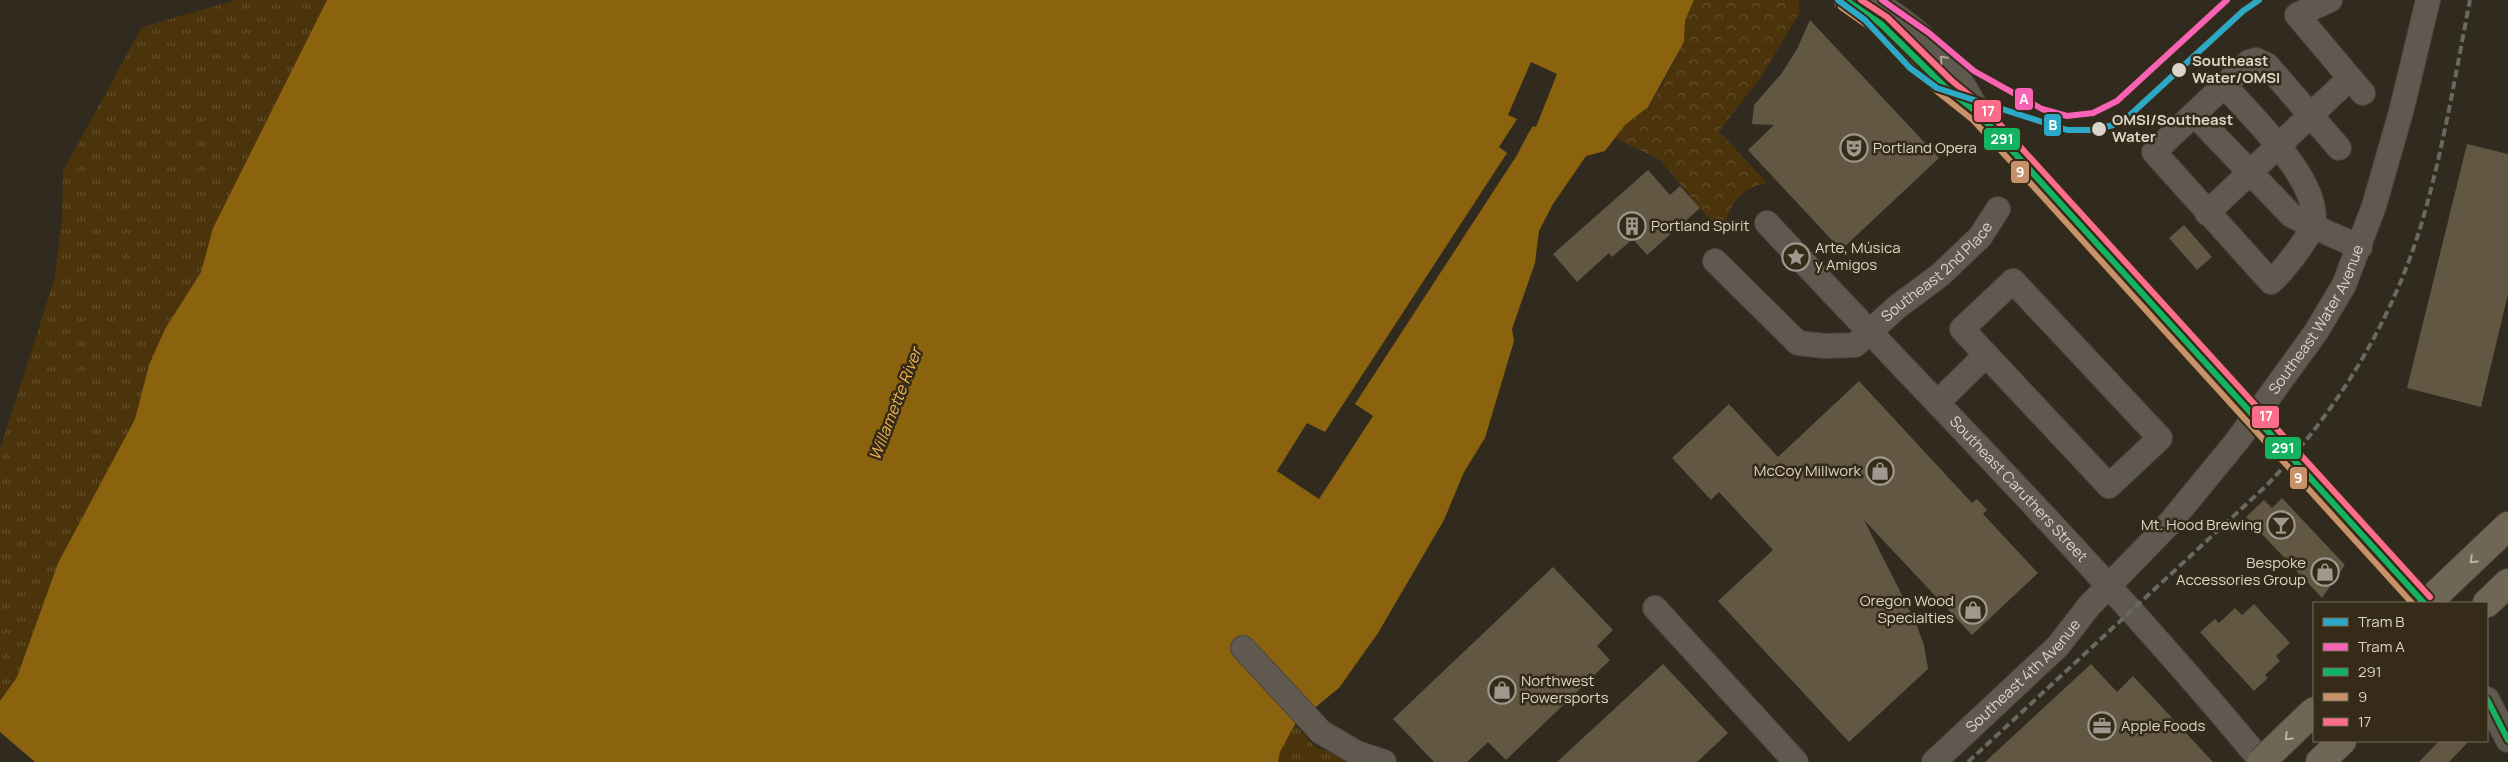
<svg xmlns="http://www.w3.org/2000/svg" width="2508" height="762" viewBox="0 0 2508 762" font-family="Manrope,sans-serif">
<style>
.grass{fill:url(#grass-tufts)}
.forest{fill:url(#forest-crowns)}
.water{fill:#8b620d}
.pier{fill:#302a1f}
.building{fill:#625743}
.lines{fill:none;stroke-linecap:round;stroke-linejoin:round}
.minor-casing{stroke:#4a443c;stroke-width:26}
.highway-casing{stroke:#4a443c;stroke-width:30}
.minor{stroke:#60594f;stroke-width:24}
.highway{stroke:#706656;stroke-width:28}
.rail{stroke:#6c675f;stroke-width:4;stroke-dasharray:8 4;stroke-linecap:butt}
.highway-bridge-casing{stroke:#4a443c;stroke-width:30;stroke-linecap:butt}
.highway-bridge{stroke:#706656;stroke-width:28}
.bus-1-casing{stroke:#362b19;stroke-width:10}
.bus-2-casing{stroke:#362b19;stroke-width:10}
.bus-3-casing{stroke:#362b19;stroke-width:10}
.bus-1{stroke:#13b361;stroke-width:6}
.bus-2{stroke:#c7916a;stroke-width:6}
.bus-3{stroke:#fb6d88;stroke-width:6}
.tram-1-casing{stroke:#362b19;stroke-width:10}
.tram-2-casing{stroke:#362b19;stroke-width:10}
.tram-1{stroke:#2da9c8;stroke-width:6}
.tram-2{stroke:#f863b5;stroke-width:6}
.oneway{stroke:#aaa398}
.oneway2{stroke:#bbb3a6}
.stop-dot{fill:#dbd4c9;stroke:#362b19;stroke-width:2}
.labels{text-anchor:middle;stroke-width:5;stroke-linejoin:round;paint-order:stroke}
.stop-label{font-size:15px;font-weight:bold;fill:#dbd4c9;stroke:#362b19;text-anchor:start}
.poi-label{font-size:15px;fill:#dbd4c9;stroke:#362b19;text-anchor:start}
.street-label{font-size:15px;fill:#dbd4c9;stroke:#362b19}
.water-label{font-size:16px;font-style:italic;fill:#f2b449;stroke:#362b19}
.line-badge{stroke:#362b19;stroke-width:2}
.badge-label{font-size:14px;text-anchor:middle;font-weight:bold;fill:#fff}
</style>
<defs>
<pattern id="grass-tufts" width="24" height="20" patternUnits="userSpaceOnUse" patternTransform="scale(1.25)"><rect width="24" height="20" fill="#4b340b"/><path d="M3 7l-1-3M5 7V3M7 7l1-3M15 17l-1-3M17 17v-4M19 17l1-3" fill="none" stroke="#64502d"/></pattern>
<pattern id="forest-crowns" width="20" height="18" patternUnits="userSpaceOnUse" patternTransform="scale(1.25)"><rect width="20" height="18" fill="#4b340b"/><path d="M2 6a3 3 0 1 1 6 0M12 15a3 3 0 1 1 6 0" fill="none" stroke="#64502d"/></pattern>
</defs>
<rect width="100%" height="100%" fill="#302a1f"/>
<g class="grass">
<path d="M 236,0 L 327,0 L 213,228 L 201,272 L 165,329 L 149,365 L 135,419 L 58,563 L 17,677 L 0,701 L 0,449 L 55,277 L 62,217 L 63,171 L 142,27 Z"/>
<path d="M 1295,724 L 1315,747 L 1358,762 L 1278,762 L 1280,752 Z"/>
</g>
<path class="forest" d="M 1694,0 L 1799,0 L 1799,14 L 1761,77 L 1719,131 L 1767,183 C 1737,188 1729,208 1722,234 L 1660,160 L 1615,138 L 1625,125 L 1648,107 L 1662,85 L 1684,42 L 1685,21 Z"/>
<path class="water" d="M 327,0 L 1694,0 L 1685,21 L 1684,42 L 1648,107 L 1625,125 L 1605,151 L 1586,156 L 1553,204 L 1539,231 L 1535,263 L 1512,329 L 1514,341 L 1485,438 L 1464,472 L 1444,520 L 1378,633 L 1339,688 L 1295,724 L 1280,752 L 1278,762 L 0,762 L 0,701 L 17,677 L 58,563 L 135,419 L 149,365 L 165,329 L 201,272 L 213,228 Z"/>
<g class="pier">
<path d="M 1531,62 L 1557,74 L 1536,127 L 1533,126 L 1528,134 L 1517,155 L 1355,404 L 1373,416 L 1319,499 L 1277,471 L 1307,423 L 1325,432 L 1507,153 L 1499,147 L 1517,119 L 1508,115 Z"/>
<path d="M 0,732 L 35,762 L 0,762 Z"/>
</g>
<g class="building">
<path d="M 1810,20 L 1939,158 L 1841,250 L 1748,150 L 1774,125 L 1752,124 L 1754,105 L 1782,73 L 1797,49 Z"/>
<path d="M 2467,144 L 2508,154 L 2508,294 L 2481,407 L 2407,388 Z"/>
<path d="M 1648,170 L 1670,195 L 1680,186 L 1700,208 L 1647,255 L 1633,239 L 1612,257 L 1609,253 L 1577,282 L 1553,254 Z"/>
<path d="M 2184,225 L 2212,257 L 2197,270 L 2169,238 Z"/>
<path d="M 1859,381 L 1972,503 L 1977,499 L 1987,510 L 1983,514 L 2038,573 L 1972,635 L 1864,520 L 1915,621 L 1924,645 L 1928,669 L 1849,742 L 1718,601 L 1773,550 L 1719,492 L 1711,500 L 1672,458 L 1729,404 L 1778,457 Z"/>
<path d="M 2282,498 L 2345,565 L 2322,598 L 2246,517 L 2264,500 L 2272,508 Z"/>
<path d="M 1553,567 L 1613,630 L 1597,646 L 1610,660 L 1506,760 L 1488,742 L 1467,762 L 1434,762 L 1393,719 Z"/>
<path d="M 2254,604 L 2290,643 L 2276,656 L 2280,661 L 2265,675 L 2268,678 L 2254,691 L 2200,632 L 2215,619 L 2219,623 L 2235,608 L 2242,615 Z"/>
<path d="M 1663,664 L 1728,733 L 1697,762 L 1557,762 Z"/>
<path d="M 2091,664 L 2117,692 L 2133,676 L 2213,762 L 1985,762 Z"/>
<path d="M 2439,741 L 2469,741 L 2449,762 L 2419,762 Z"/>
</g>
<g class="lines">
<g class="minor-casing">
<g id="minor">
<path d="M 1846,0 L 1881,24 L 1945,87 L 1979,114 L 2424,603"/>
<path d="M 2330,0 L 2297,15 L 2350,78"/>
<path d="M 1873,1 C 1915,25 1952,61 1974,104"/>
<path d="M 2194,114 L 2154,152 L 2271,282 C 2283,271 2306,242 2312,227 C 2326,185 2249,114 2224,85"/>
<path d="M 2339,148 L 2267,65 L 2256,60 L 2249,62 L 2194,114 L 2291,215 L 2312,226 L 2360,247"/>
<path d="M 2207,213 L 2350,78 L 2363,93"/>
<path id="s1" d="M 1767,223 C 1933,401 2107,574 2262,762"/>
<path id="s2" d="M 1715,261 L 1798,343 L 1825,346 L 1855,345 L 1897,307 L 1940,275 L 1980,237 L 1998,209"/>
<path d="M 2013,281 L 2160,438 L 2109,486 L 1962,329 Z"/>
<path d="M 1938,402 L 1986,355"/>
<path d="M 1655,608 L 1796,762"/>
<path d="M 1243,648 L 1321,732 L 1357,753 L 1384,762"/>
<path d="M 2487,699 L 2508,740"/>
<path id="s3" d="M 1934,762 L 2058,646 L 2089,606 L 2168,525 L 2237,441 L 2316,332 L 2344,285 L 2374,206 L 2401,112 L 2428,0"/>
</g>
</g>
<g class="highway-casing">
<g id="highway">
<path d="M 2427,603 L 2508,526"/>
<path d="M 2487,603 L 2508,583"/>
<path d="M 2320,762 L 2342,741"/>
</g>
</g>
<use href="#minor" class="minor"/>
<use href="#highway" class="highway"/>
<path class="rail" d="M 1968,762 L 2267,485 C 2339,409 2395,317 2424,215 C 2444,145 2456,72 2470,0"/>
<g class="highway-bridge-casing">
<path id="highway-bridge" d="M 2261,762 L 2314,711"/>
</g>
<use href="#highway-bridge" class="highway-bridge"/>
<g class="bus-1-casing">
<g id="bus-1">
<path d="M 1846,0 L 1881,24 L 1945,87 L 1979,114 L 2424,603"/>
<path d="M 2487,699 L 2508,740"/>
</g>
</g>
<g class="bus-2-casing">
<path id="bus-2" d="M 1841,7 L 1875,31 L 1939,93 L 1973,120 L 2412,603"/>
</g>
<g class="bus-3-casing">
<path id="bus-3" d="M 1861,0 L 1887,17 L 1951,80 L 1985,108 L 2430,597"/>
</g>
<use href="#bus-1" class="bus-1"/>
<use href="#bus-2" class="bus-2"/>
<use href="#bus-3" class="bus-3"/>
<g class="tram-1-casing">
<path id="tram-1" d="M 1838,0 L 1865,20 L 1910,68 L 1937,88 L 2067,130 L 2095,130 L 2113,125 L 2129,116 L 2243,11 L 2259,0"/>
</g>
<g class="tram-2-casing">
<path id="tram-2" d="M 1882,0 L 1929,33 L 1974,71 L 2042,109 L 2067,116 L 2093,113 L 2117,101 L 2227,0"/>
</g>
<use href="#tram-1" class="tram-1"/>
<use href="#tram-2" class="tram-2"/>
</g>
<defs><path id="oneway-chevron" d="M-2-3.5L2.5 0L-2 3.5" fill="none" stroke-width="1.6" stroke-linecap="round" stroke-linejoin="round" transform="scale(1.25)"/></defs>
<use class="oneway" href="#oneway-chevron" transform="translate(1943 59) rotate(-133)"/>
<g class="oneway2">
<use href="#oneway-chevron" transform="translate(2473 560) rotate(136)"/>
<use href="#oneway-chevron" transform="translate(2288 737) rotate(136)"/>
</g>
<defs>
<g id="theatre-ring" transform="scale(1.4375)"><circle r="9.5" fill="#362b19" stroke="#9f988e" stroke-width="1.5"/><path d="M-5-5.5Q0-4 5-5.5V0Q5 5 0 6Q-5 5-5 0ZM-3.3-2.5H-1v1.5H-3.3ZM1-2.5H3.3v1.5H1ZM-2.8 1Q0 5.5 2.8 1Z" fill="#9f988e"/></g>
<g id="building-ring" transform="scale(1.4375)"><circle r="9.5" fill="#362b19" stroke="#9f988e" stroke-width="1.5"/><path d="M-4-6H4V6H1V3H-1V6H-4ZM-2.5-4.3h1.7v1.8h-1.7ZM.8-4.3h1.7v1.8H.8ZM-2.5-1h1.7V.8h-1.7ZM.8-1h1.7V.8H.8Z" fill="#9f988e"/></g>
<g id="sight-ring" transform="scale(1.4375)"><circle r="9.5" fill="#362b19" stroke="#9f988e" stroke-width="1.5"/><path d="M0-6L1.8-2.2L6-1.7L2.9 1.2L3.7 5.4L0 3.3L-3.7 5.4L-2.9 1.2L-6-1.7L-1.8-2.2Z" fill="#9f988e"/></g>
<g id="shop-ring" transform="scale(1.4375)"><circle r="9.5" fill="#362b19" stroke="#9f988e" stroke-width="1.5"/><path d="M-5-2.5h2.3a2.7 3.5 0 0 1 5.4 0H5L5.5 6h-11ZM-1.5-2.5h3a1.5 2.3 0 0 0-3 0Z" fill="#9f988e"/></g>
<g id="bar-ring" transform="scale(1.4375)"><circle r="9.5" fill="#362b19" stroke="#9f988e" stroke-width="1.5"/><path d="M-6-5H6L.8 .8V4.5H3.5V6h-7V4.5H-.8V.8Z" fill="#9f988e"/></g>
<g id="office-ring" transform="scale(1.4375)"><circle r="9.5" fill="#362b19" stroke="#9f988e" stroke-width="1.5"/><path d="M-6-3h4V-5.5h4V-3h4V5H-6ZM-1-4.5V-3h2v-1.5ZM-6 0V1H6V0Z" fill="#9f988e"/></g>
</defs>
<g fill-rule="evenodd">
<use href="#theatre-ring" x="1854" y="148"/>
<use href="#building-ring" x="1632" y="226"/>
<use href="#sight-ring" x="1796" y="257"/>
<use href="#shop-ring" x="1880" y="471"/>
<use href="#bar-ring" x="2281" y="525"/>
<use href="#shop-ring" x="2325" y="572"/>
<use href="#shop-ring" x="1973" y="610"/>
<use href="#shop-ring" x="1502" y="690"/>
<use href="#office-ring" x="2102" y="726"/>
</g>
<g class="stop-dot">
<circle cx="2179" cy="70" r="8"/>
<circle cx="2099" cy="129" r="8"/>
</g>
<g class="labels">
<g class="stop-label">
<text x="2192" y="66">Southeast<tspan x="2192" dy="17">Water/OMSI</tspan></text>
<text x="2112" y="125">OMSI/Southeast<tspan x="2112" dy="17">Water</tspan></text>
</g>
<g class="poi-label">
<text x="1873" y="153">Portland Opera</text>
<text x="1651" y="231">Portland Spirit</text>
<text x="1815" y="253">Arte, Música<tspan x="1815" dy="17">y Amigos</tspan></text>
<text x="1861" y="476" text-anchor="end">McCoy Millwork</text>
<text x="2262" y="530" text-anchor="end">Mt. Hood Brewing</text>
<text x="2306" y="568" text-anchor="end">Bespoke<tspan x="2306" dy="17">Accessories Group</tspan></text>
<text x="1954" y="606" text-anchor="end">Oregon Wood<tspan x="1954" dy="17">Specialties</tspan></text>
<text x="1521" y="686">Northwest<tspan x="1521" dy="17">Powersports</tspan></text>
<text x="2121" y="731">Apple Foods</text>
</g>
<g class="street-label">
<text dy="5" stroke="none"><textPath href="#s2" startOffset="284">Southeast 2nd Place</textPath></text>
<text dy="5" stroke="none"><textPath href="#s3" startOffset="588">Southeast Water Avenue</textPath></text>
<text dy="5" stroke="none"><textPath href="#s1" startOffset="366">Southeast Caruthers Street</textPath></text>
<text dy="5" stroke="none"><textPath href="#s3" startOffset="124">Southeast 4th Avenue</textPath></text>
</g>
<g class="water-label">
<text transform="translate(895 404) rotate(-69)" y="6">Willamette River</text>
</g>
</g>
<g class="line-badge">
<rect x="2014" y="87" width="20" height="24" rx="5" fill="#f863b5"/>
<rect x="1973" y="99" width="29" height="24" rx="5" fill="#fb6d88"/>
<rect x="2043" y="113" width="19" height="24" rx="5" fill="#2da9c8"/>
<rect x="1983" y="127" width="38" height="24" rx="5" fill="#13b361"/>
<rect x="2010" y="160" width="20" height="24" rx="5" fill="#c7916a"/>
<rect x="2251" y="405" width="29" height="24" rx="5" fill="#fb6d88"/>
<rect x="2264" y="436" width="38" height="24" rx="5" fill="#13b361"/>
<rect x="2289" y="466" width="19" height="24" rx="5" fill="#c7916a"/>
</g>
<g class="badge-label">
<text x="2024" y="104">A</text>
<text x="1988" y="116">17</text>
<text x="2053" y="130">B</text>
<text x="2002" y="144">291</text>
<text x="2020" y="177">9</text>
<text x="2266" y="421">17</text>
<text x="2283" y="453">291</text>
<text x="2298" y="483">9</text>
</g>
<rect x="2313" y="602" width="175" height="140" fill="#362b19" stroke="#786f5f"/>
<rect x="2323" y="618" width="25" height="8" fill="#2da9c8" stroke="#786f5f"/>
<text x="2358" y="627" font-size="15" fill="#dbd4c9">Tram B</text>
<rect x="2323" y="643" width="25" height="8" fill="#f863b5" stroke="#786f5f"/>
<text x="2358" y="652" font-size="15" fill="#dbd4c9">Tram A</text>
<rect x="2323" y="668" width="25" height="8" fill="#13b361" stroke="#786f5f"/>
<text x="2358" y="677" font-size="15" fill="#dbd4c9">291</text>
<rect x="2323" y="693" width="25" height="8" fill="#c7916a" stroke="#786f5f"/>
<text x="2358" y="702" font-size="15" fill="#dbd4c9">9</text>
<rect x="2323" y="718" width="25" height="8" fill="#fb6d88" stroke="#786f5f"/>
<text x="2358" y="727" font-size="15" fill="#dbd4c9">17</text>
</svg>
